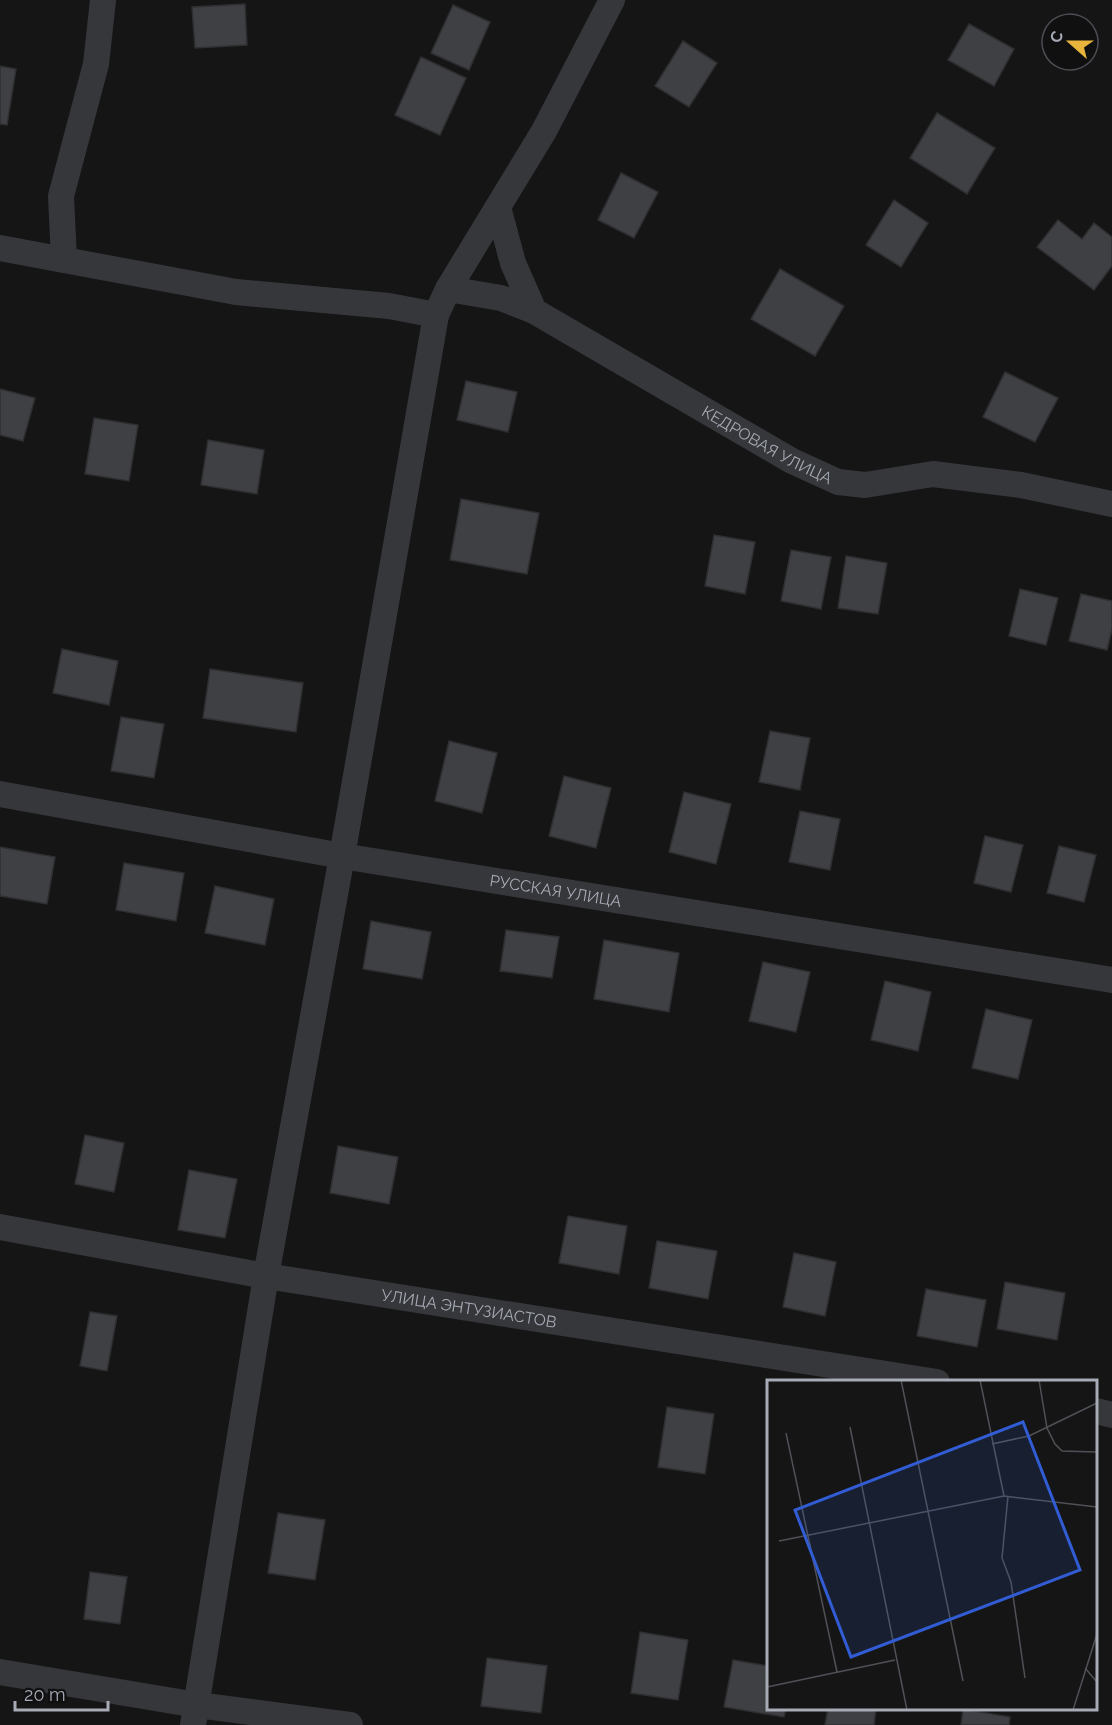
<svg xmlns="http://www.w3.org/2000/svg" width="1112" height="1725" viewBox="0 0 1112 1725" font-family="Raleway,sans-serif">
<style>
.building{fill:#3f4043;stroke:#2f2f32;stroke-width:1.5}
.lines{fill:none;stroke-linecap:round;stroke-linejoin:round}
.minor{stroke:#36373b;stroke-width:26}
.labels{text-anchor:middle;stroke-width:6;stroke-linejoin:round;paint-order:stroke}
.street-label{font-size:16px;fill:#a7abb6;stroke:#101011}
.inset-road{fill:none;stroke:#4f5156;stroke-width:1.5}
.view{fill:#325cd3;fill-opacity:0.15;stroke:#325cd3;stroke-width:3}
.inset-edge{fill:none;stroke:#a7abb6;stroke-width:3}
</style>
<rect width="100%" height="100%" fill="#151516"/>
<g class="building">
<path d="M 245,4 L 247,45 L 195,48 L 192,7 Z"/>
<path d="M 453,5 L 490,22 L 469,70 L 431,53 Z"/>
<path d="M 969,24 L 1014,49 L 994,86 L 948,60 Z"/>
<path d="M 683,41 L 717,63 L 689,107 L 655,86 Z"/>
<path d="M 421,57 L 466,78 L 440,135 L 395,115 Z"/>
<path d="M 0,66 L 16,69 L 7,125 L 0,124 Z"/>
<path d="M 937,113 L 995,148 L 967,194 L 910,158 Z"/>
<path d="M 621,173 L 658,192 L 634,238 L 598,220 Z"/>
<path d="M 894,200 L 928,223 L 901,267 L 866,245 Z"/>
<path d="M 1058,220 L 1082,239 L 1094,223 L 1112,237 L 1112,266 L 1094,290 L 1037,247 Z"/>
<path d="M 780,269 L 844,306 L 815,356 L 751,319 Z"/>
<path d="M 1005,372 L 1058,398 L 1035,442 L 983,417 Z"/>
<path d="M 466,381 L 517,392 L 508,432 L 457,420 Z"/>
<path d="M 0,389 L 35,398 L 23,441 L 0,435 Z"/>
<path d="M 94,418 L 138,425 L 129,481 L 85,474 Z"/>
<path d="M 208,440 L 264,450 L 257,494 L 201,485 Z"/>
<path d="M 461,499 L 539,513 L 527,574 L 450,560 Z"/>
<path d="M 714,535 L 755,542 L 745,594 L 705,586 Z"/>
<path d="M 791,550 L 831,557 L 821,609 L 781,601 Z"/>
<path d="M 846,556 L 887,563 L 878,614 L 838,608 Z"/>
<path d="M 1020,589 L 1058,598 L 1046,645 L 1009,636 Z"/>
<path d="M 1081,594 L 1112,601 L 1112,629 L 1107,650 L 1069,641 Z"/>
<path d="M 62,649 L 118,661 L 109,705 L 53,693 Z"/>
<path d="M 210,669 L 303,683 L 296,732 L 203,718 Z"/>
<path d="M 121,717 L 164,724 L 154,778 L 111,771 Z"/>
<path d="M 770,731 L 810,738 L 800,790 L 759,782 Z"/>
<path d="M 449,741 L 497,753 L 482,813 L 435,801 Z"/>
<path d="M 564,776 L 611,788 L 596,848 L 549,836 Z"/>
<path d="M 684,792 L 731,804 L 716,864 L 669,852 Z"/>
<path d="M 800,811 L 840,819 L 830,870 L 789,862 Z"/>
<path d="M 985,836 L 1023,845 L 1011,892 L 974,883 Z"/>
<path d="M 1059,846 L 1096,855 L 1084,902 L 1047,893 Z"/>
<path d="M 0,847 L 55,857 L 47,904 L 0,896 Z"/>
<path d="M 124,863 L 184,873 L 176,921 L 116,910 Z"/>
<path d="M 215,886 L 274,899 L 265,945 L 205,933 Z"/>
<path d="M 371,921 L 431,932 L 422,979 L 363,969 Z"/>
<path d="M 506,930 L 559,937 L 552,978 L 500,971 Z"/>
<path d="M 604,940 L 679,953 L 669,1012 L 594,999 Z"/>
<path d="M 763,962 L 810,972 L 796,1032 L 749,1021 Z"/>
<path d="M 885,981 L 931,992 L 918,1051 L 871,1040 Z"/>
<path d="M 986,1009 L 1032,1020 L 1018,1079 L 972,1068 Z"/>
<path d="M 85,1135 L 124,1143 L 114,1192 L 75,1184 Z"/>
<path d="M 338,1146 L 398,1157 L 389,1204 L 330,1193 Z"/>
<path d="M 189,1170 L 237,1179 L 225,1238 L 178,1230 Z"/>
<path d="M 568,1216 L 627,1226 L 619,1274 L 559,1263 Z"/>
<path d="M 657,1241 L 717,1251 L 708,1299 L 649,1288 Z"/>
<path d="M 794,1253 L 836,1262 L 825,1316 L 783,1307 Z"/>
<path d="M 1005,1282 L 1065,1293 L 1057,1340 L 997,1329 Z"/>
<path d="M 926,1289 L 986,1300 L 977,1347 L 917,1336 Z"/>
<path d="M 90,1312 L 117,1316 L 107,1371 L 80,1366 Z"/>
<path d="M 667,1407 L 714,1414 L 705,1474 L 658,1467 Z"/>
<path d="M 278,1513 L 325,1520 L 315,1580 L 268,1573 Z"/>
<path d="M 90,1572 L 127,1577 L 120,1624 L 84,1619 Z"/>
<path d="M 640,1632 L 688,1640 L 678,1700 L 631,1693 Z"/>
<path d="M 487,1658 L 547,1666 L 541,1713 L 481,1706 Z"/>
<path d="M 733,1660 L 768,1666 L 768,1708 L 786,1708 L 784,1717 L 724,1707 Z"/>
<path d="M 828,1708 L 876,1708 L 874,1725 L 825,1725 Z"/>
<path d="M 963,1709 L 1010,1717 L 1009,1725 L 961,1725 Z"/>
</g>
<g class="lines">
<g class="minor">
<path d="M 498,207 L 513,263 L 534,311"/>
<path d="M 0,248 L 236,292 L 389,306 L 436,315 L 448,289 L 544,131 L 612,0"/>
<path d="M 64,260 L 61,196 L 96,64 L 103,0"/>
<path id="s1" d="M 448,289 L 501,298 L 534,311 L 792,461 L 838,482 L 865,485 L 933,474 L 1021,485 L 1112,504"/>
<path id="s2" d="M 0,794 L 342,856 L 1112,980"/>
<path id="s3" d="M 0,1227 L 266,1276 L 937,1382"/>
<path d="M 1096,1411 L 1112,1415"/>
<path d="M 0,1672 L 197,1705 L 350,1725"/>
<path d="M 193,1725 L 266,1276 L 342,856 L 436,315"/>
</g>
</g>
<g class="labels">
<g class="street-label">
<text dy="6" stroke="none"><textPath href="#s1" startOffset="358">КЕДРОВАЯ УЛИЦА</textPath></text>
<text dy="6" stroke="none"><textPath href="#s2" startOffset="564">РУССКАЯ УЛИЦА</textPath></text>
<text dy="6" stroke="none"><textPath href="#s3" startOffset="476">УЛИЦА ЭНТУЗИАСТОВ</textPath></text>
</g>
</g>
<g transform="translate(767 1380)">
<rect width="330" height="330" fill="#151516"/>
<path class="inset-road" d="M 134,0 L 196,301M 213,0 L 237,116 L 330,127M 272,0 L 280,48 L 288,64 L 295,71 L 330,72M 83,47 L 140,330M 19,53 L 70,292M 225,64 L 262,56 L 330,23M 241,116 L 235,178 L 244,202 L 258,298M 12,161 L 237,116M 318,288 L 330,302M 0,307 L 128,280M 306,330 L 330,254"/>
<path class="view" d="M 256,42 L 313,190 L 84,277 L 28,130 Z"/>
<rect width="330" height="330" class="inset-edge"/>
</g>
<g transform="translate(1070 42) rotate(291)"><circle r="28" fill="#101011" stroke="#4c4e53" stroke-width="1.5"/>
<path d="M0-4.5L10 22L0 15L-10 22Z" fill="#e8b43b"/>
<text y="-9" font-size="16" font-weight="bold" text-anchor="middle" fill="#a7abb6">С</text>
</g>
<path d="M15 1701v9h93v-9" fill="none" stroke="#a7abb6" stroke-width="3"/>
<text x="24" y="1701" font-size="18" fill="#a7abb6" stroke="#101011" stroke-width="4.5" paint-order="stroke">20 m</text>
</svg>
